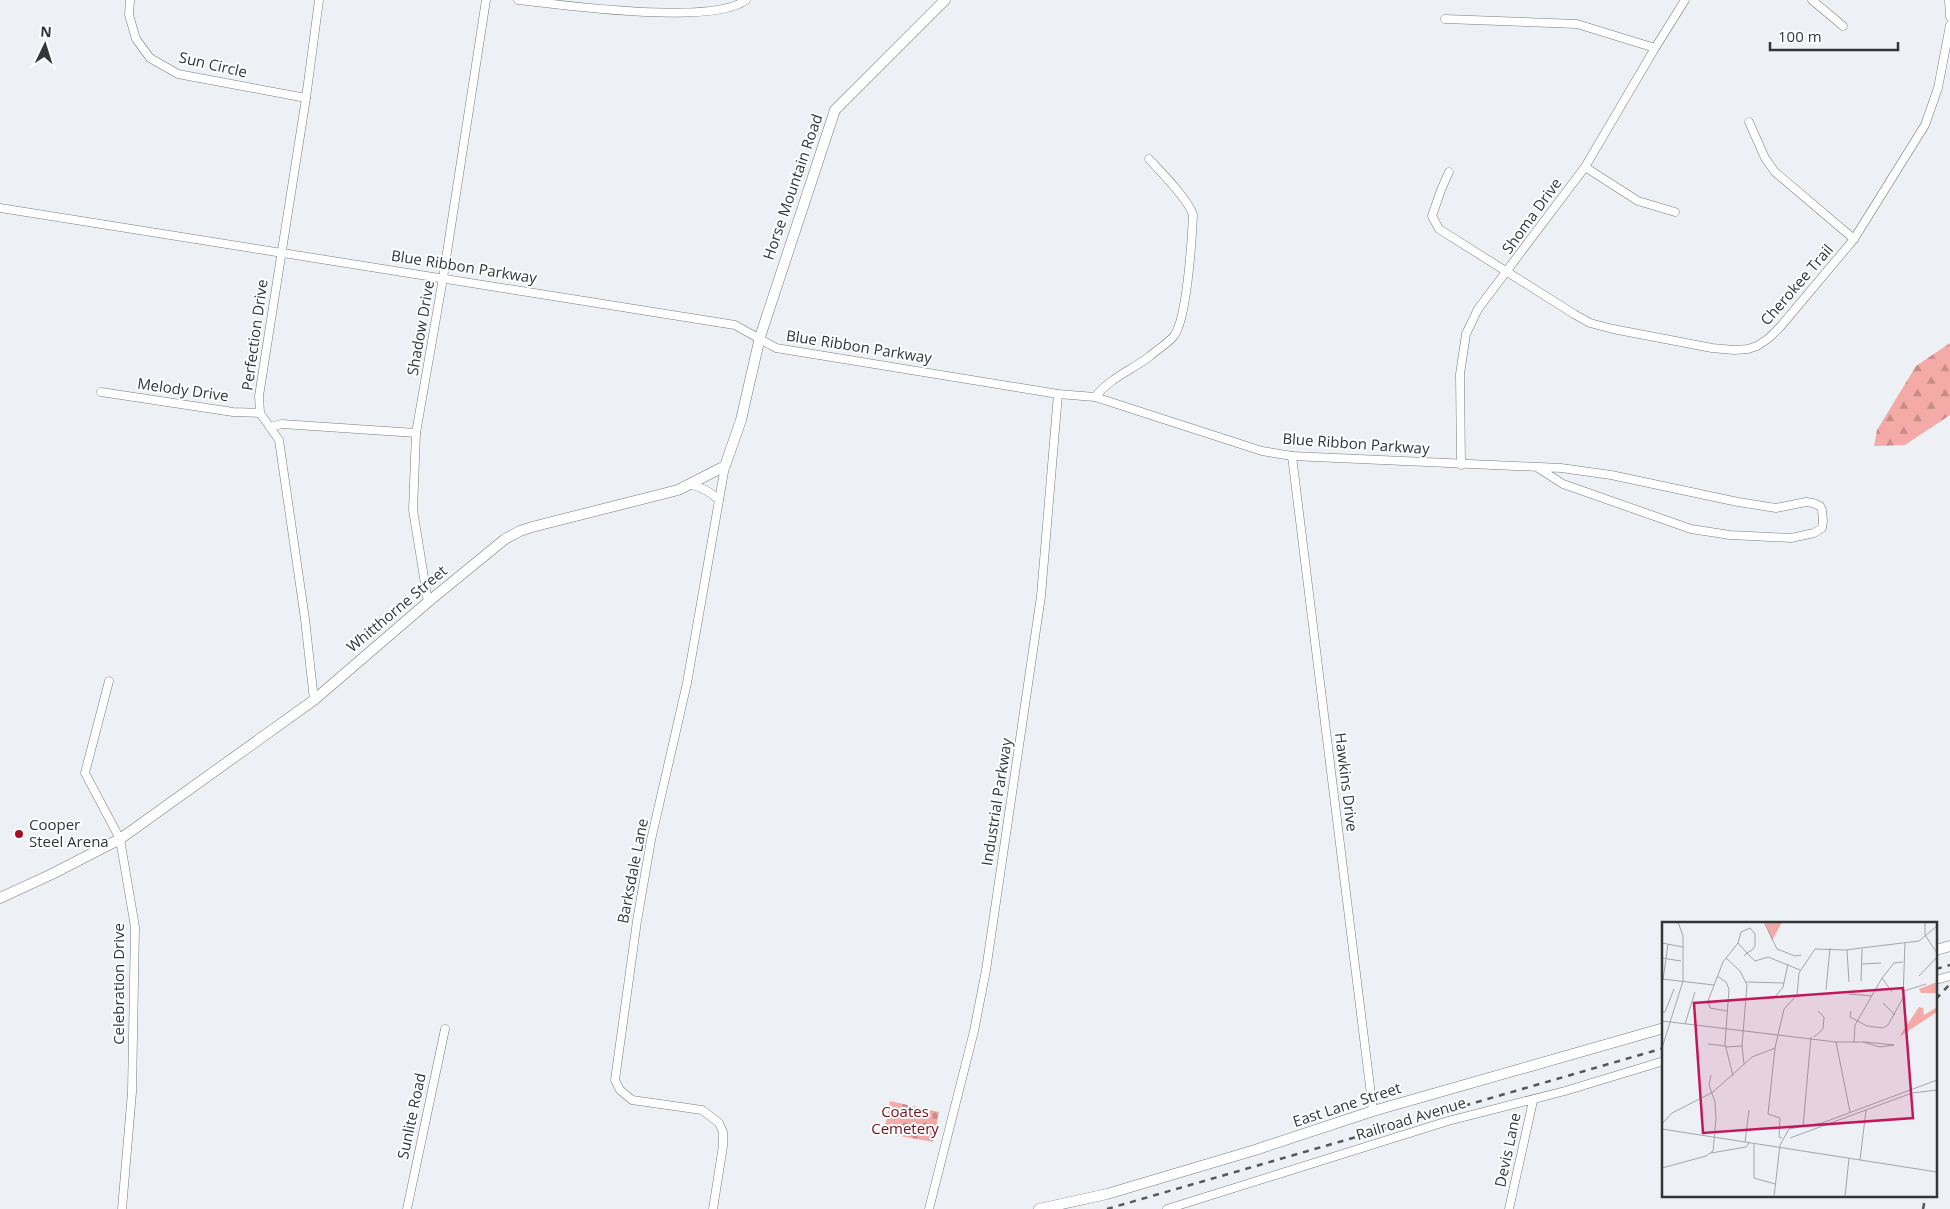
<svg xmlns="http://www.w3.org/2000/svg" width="1950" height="1209" viewBox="0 0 1950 1209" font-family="'Open Sans',sans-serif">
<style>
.forest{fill:url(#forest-firs)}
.cemetery{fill:url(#cemetery-stones)}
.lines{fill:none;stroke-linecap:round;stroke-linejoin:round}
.street-casing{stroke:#787c7f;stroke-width:9}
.secondary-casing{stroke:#787c7f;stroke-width:11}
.street{stroke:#fff;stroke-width:8}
.secondary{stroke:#fff;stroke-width:10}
.rail{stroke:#555759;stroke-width:2.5;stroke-dasharray:6 6;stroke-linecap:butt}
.poi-dot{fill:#a60e24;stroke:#fdfeff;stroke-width:2}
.labels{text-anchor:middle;stroke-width:4;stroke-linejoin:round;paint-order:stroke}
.street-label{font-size:15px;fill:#333536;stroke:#fdfeff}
.poi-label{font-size:15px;fill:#333536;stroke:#fdfeff;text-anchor:start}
.park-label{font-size:15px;fill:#74101a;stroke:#fdfeff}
.inset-road{fill:none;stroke:#a3a6a9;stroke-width:1}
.view{fill:#c2185b;fill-opacity:0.15;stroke:#c2185b;stroke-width:2.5}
.inset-edge{fill:none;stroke:#333536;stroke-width:2.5}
</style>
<defs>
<pattern id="forest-firs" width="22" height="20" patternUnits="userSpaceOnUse" patternTransform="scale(1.25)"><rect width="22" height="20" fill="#f4aba7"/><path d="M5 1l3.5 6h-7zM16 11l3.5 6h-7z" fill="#c68c89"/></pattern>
<pattern id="cemetery-stones" width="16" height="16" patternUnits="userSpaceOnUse" patternTransform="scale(1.25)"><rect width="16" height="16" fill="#f4aba7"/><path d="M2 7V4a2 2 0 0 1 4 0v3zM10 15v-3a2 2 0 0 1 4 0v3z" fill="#c68c89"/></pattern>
</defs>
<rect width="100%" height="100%" fill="#edf1f5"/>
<path class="forest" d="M 1950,343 L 1950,415 L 1905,445 L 1874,446 L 1877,430 L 1916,366 Z"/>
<path class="cemetery" d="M 890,1101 L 939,1112 L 933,1142 L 884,1133 Z"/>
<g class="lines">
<g class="street-casing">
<g id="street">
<path d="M 130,0 L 129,15 L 136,39 L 150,58 L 178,74 L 306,98"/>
<path d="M 518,0 C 564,5 712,26 746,0"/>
<path d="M 1812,0 L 1843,26"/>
<path d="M 1949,0 L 1950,17"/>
<path d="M 1445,19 L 1577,24 L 1655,48"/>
<path d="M 1749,122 L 1765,158 L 1775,172 L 1854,239"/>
<path d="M 1585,167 L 1638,201 L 1675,212"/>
<path d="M 1449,172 L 1441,190 L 1432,216 L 1439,229 L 1574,314 L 1590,323 L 1613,329 L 1712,348 L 1734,350 L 1748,349 L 1757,346 L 1769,338 L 1781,326 L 1854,239 L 1925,125 L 1938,88 L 1950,25"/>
<path d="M 0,208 L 735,325 L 776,348 L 1058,394 L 1095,397 L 1262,451 L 1292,456 L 1561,468 L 1611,475 L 1738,502 L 1776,508 L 1806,502 L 1813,503 L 1820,506 L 1822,510 L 1823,521 L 1822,528 L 1814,533 L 1791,538 L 1730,535 L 1691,529 L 1563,484 L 1538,468"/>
<path d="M 101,392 L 233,412 L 260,413"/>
<path d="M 1095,397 C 1110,378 1132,370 1150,356 C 1157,350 1168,343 1174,336 C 1187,319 1192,238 1193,215 C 1189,200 1160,171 1149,159"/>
<path d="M 270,427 L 282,424 L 416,433"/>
<path d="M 1292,456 L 1373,1111"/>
<path d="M 1461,465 L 1460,374 L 1466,334 L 1478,309 L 1585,167 L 1655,48 L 1685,0"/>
<path d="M 689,484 C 701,487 710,491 719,500"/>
<path d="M 428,602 L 413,510 L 416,433 L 443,278 L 486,0"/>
<path d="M 109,681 L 85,773 L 120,839 L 135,927 L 132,1092 L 122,1209"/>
<path d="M 314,700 L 305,619 L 279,440 L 260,413 L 259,396 L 306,98 L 319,0"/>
<path d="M 1936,980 L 1950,976"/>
<path d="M 407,1209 L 445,1029"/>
<path d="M 713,1209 L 723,1146 L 723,1132 L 719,1123 L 702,1110 L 632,1100 L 620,1090 L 615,1080 L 637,921 L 651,840 L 687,683 L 725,466"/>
<path d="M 929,1209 L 974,1031 L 986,970 L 1041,596 L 1058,394"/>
<path d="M 1167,1209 L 1448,1121 L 1565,1091 L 1664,1061"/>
<path d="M 1509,1209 L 1533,1101 L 1528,1101"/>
</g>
</g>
<g class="secondary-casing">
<g id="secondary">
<path d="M 0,898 L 52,874 L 120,839 L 314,700 L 428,602 L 505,539 L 520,531 L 532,527 L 678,490 L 725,466 L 741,420 L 760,337 L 835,110 L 945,0"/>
<path d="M 1936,950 L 1950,946"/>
<path d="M 1039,1209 L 1107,1194 L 1255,1150 L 1373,1111 L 1664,1028"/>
</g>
</g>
<use href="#street" class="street"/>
<use href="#secondary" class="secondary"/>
<g class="rail">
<path d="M 1936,969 L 1950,965"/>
<path d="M 1936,999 L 1950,984"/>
<path d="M 1107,1209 L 1664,1048"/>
<path d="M 1923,1209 L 1926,1195"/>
</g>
</g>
<circle class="poi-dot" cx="19" cy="834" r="5"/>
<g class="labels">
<g class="street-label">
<text transform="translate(213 65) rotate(13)" y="5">Sun Circle</text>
<text transform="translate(793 187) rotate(-71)" y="5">Horse Mountain Road</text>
<text transform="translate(1532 216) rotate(-54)" y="5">Shoma Drive</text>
<text transform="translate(464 267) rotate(9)" y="5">Blue Ribbon Parkway</text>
<text transform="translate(1797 285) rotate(-49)" y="5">Cherokee Trail</text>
<text transform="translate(421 328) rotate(-80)" y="5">Shadow Drive</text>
<text transform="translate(255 335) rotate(-82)" y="5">Perfection Drive</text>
<text transform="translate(859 347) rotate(9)" y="5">Blue Ribbon Parkway</text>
<text transform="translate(183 390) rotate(8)" y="5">Melody Drive</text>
<text transform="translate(1356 444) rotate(4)" y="5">Blue Ribbon Parkway</text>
<text transform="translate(397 609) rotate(-40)" y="5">Whitthorne Street</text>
<text transform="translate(1346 782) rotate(83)" y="5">Hawkins Drive</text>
<text transform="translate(997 802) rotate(-81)" y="5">Industrial Parkway</text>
<text transform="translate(633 871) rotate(-79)" y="5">Barksdale Lane</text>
<text transform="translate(119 984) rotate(-90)" y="5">Celebration Drive</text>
<text transform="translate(1347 1105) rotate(-18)" y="5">East Lane Street</text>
<text transform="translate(412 1116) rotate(-78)" y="5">Sunlite Road</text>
<text transform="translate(1411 1119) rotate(-17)" y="5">Railroad Avenue</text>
<text transform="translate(1508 1150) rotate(-78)" y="5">Devis Lane</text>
</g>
<g class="poi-label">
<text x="29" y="830">Cooper<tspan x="29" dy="17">Steel Arena</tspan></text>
</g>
<g class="park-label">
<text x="905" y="1117">Coates<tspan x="905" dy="17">Cemetery</tspan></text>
</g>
</g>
<g transform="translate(1662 922)">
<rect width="275" height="275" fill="#edf1f5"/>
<path d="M 103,0 L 120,0 L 110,19 L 107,11 Z" fill="#f4aba7"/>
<path d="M 275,60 L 275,71 L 259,71 L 257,67 ZM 257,85 L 261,86 L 262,93 L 275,85 L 275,90 L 237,115 Z" fill="#f4aba7"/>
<path class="inset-road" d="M 102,0 L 115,27 L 133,34 L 139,33M 263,0 L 263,13 L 275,31M 0,21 L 21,25M 185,28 L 187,60M 82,34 L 85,31 L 90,28 L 93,24 L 93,12 L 88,6 L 79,10 L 76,21 L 85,31 L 93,39 L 106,35 L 138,48M 0,36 L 19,39M 64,36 L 78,49 L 85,63 L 80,124 L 82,142M 200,42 L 219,41M 55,54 L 64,60 L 67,67 L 63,122 L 71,154M 257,54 L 275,35M 220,56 L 230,70M 0,57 L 52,63M 1,58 L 6,22M 199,59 L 200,27M 84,60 L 122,61M 164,68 L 168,26M 242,69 L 264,62M 187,72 L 210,74M 84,77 L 112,76 L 121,65 L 126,42M 221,81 L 233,93M 65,89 L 48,86 L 46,79 L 61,40 L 76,21M 189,89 L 188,95 L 205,104 L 221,106 L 226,103 L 241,76 L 243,21M 0,90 L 3,90 L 12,67M 0,99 L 174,120 L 203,120 L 232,123 L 218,125 L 201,120M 23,102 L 33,70M 152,115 L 161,107 L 162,95 L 156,89M 174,120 L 188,190M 192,120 L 193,103 L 220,56 L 232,41 L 241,40M 46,122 L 63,124M 64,125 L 80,124M 0,126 L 21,59 L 21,14 L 16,0M 113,126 L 106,192 L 118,196 L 117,215 L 120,216M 0,202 L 10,191 L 51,170 L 90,135 L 113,126 L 122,87 L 135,73 L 137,51 L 153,27 L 183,28 L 257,19 L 275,4M 141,205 L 149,115M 0,207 L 275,250M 128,216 L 250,171 L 275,168M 83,220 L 87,188M 92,222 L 92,256 L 113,262M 49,231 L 84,225 L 87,221M 198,238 L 204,188M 0,246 L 44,234 L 51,229 L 54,197 L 53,180 L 47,163 L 49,153M 112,275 L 118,223 L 127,207 L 160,201 L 275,158M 183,275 L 187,236"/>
<path class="view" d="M 241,66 L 251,196 L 41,211 L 32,81 Z"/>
<rect width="275" height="275" class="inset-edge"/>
</g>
<g transform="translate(45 45) rotate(4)" stroke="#fdfeff" stroke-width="4" paint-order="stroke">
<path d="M0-4L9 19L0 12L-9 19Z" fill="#333536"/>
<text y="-8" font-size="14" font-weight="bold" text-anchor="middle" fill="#333536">N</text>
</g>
<path d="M1770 42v8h128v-8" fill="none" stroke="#333536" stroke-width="2.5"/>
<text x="1778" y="42" font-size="15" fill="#333536" stroke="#fdfeff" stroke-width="4" paint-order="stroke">100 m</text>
</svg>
